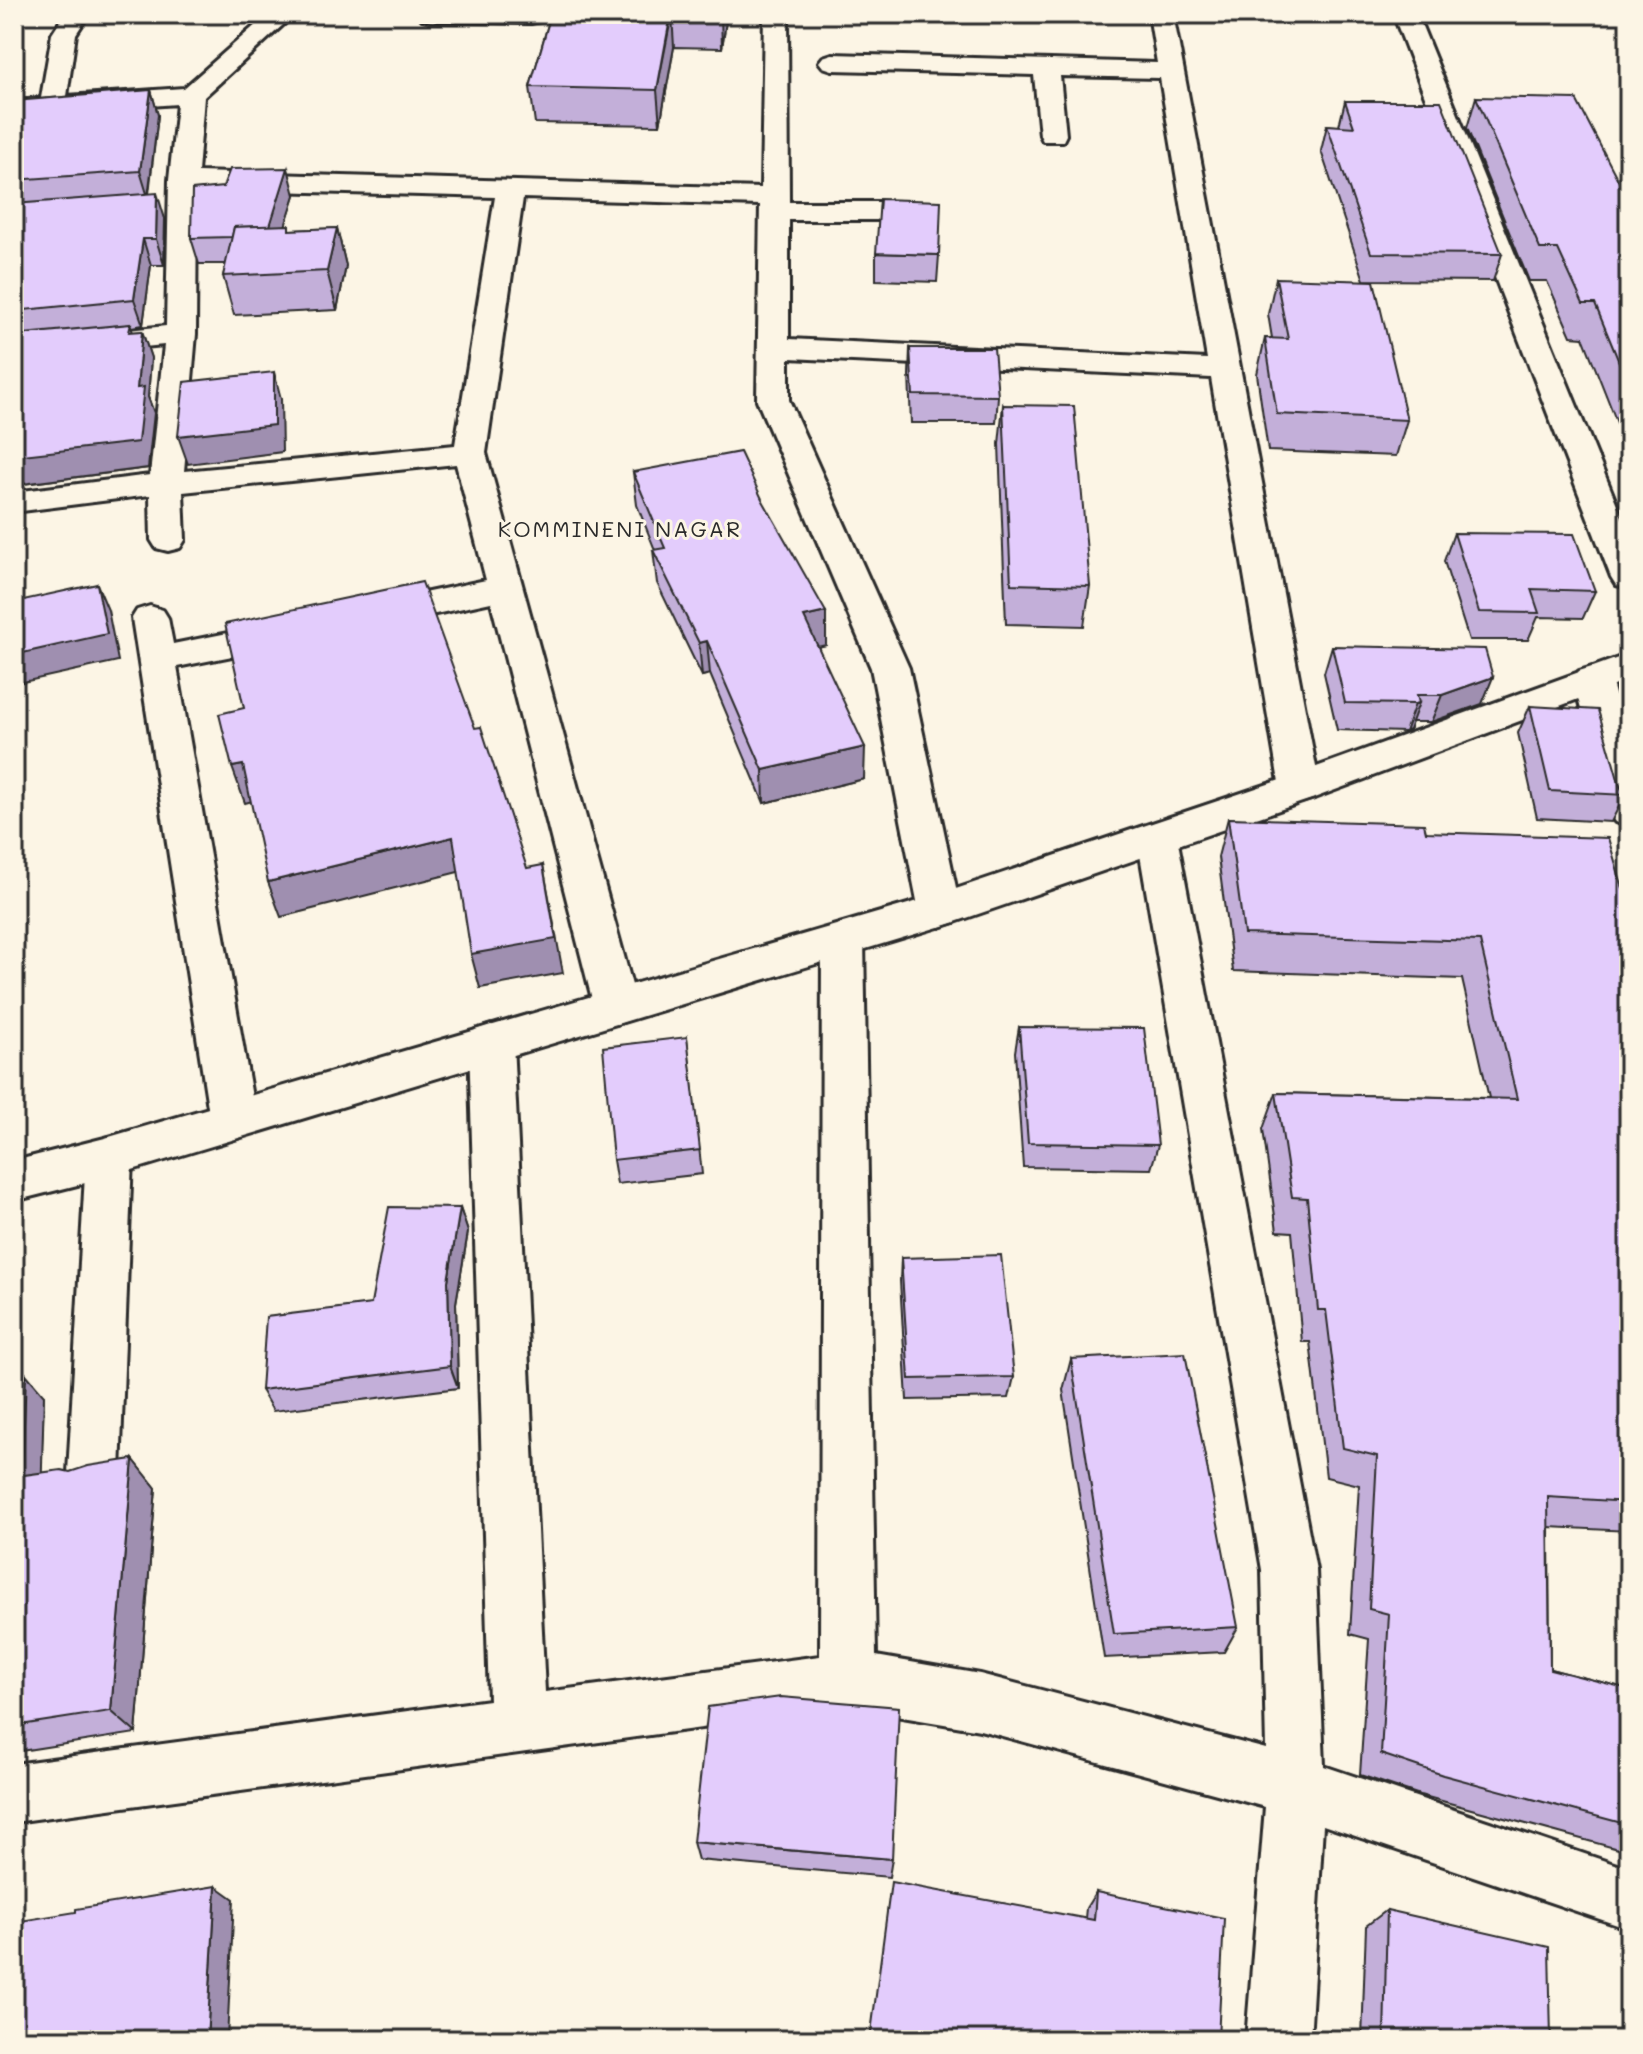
<svg xmlns="http://www.w3.org/2000/svg" width="1643" height="2054" viewBox="0 0 1643 2054" font-family="Mali,sans-serif">
<style>
.lines{fill:none;stroke-linecap:round;stroke-linejoin:round}
.minor-casing{stroke:#2b2b2b;stroke-width:6}
.tertiary-casing{stroke:#2b2b2b;stroke-width:6}
.minor{fill:#fcf5e5;fill-rule:evenodd}
.tertiary{fill:#fcf5e5;fill-rule:evenodd}
.wall{fill:#c3afd9;stroke:#2b2b2b;stroke-width:2}
.shaded-wall{fill:#9f8fb0;stroke:#2b2b2b;stroke-width:2}
.building{fill:#e3ccfc;stroke:#2b2b2b;stroke-width:2}
.labels{text-anchor:middle;stroke-width:6;stroke-linejoin:round;paint-order:stroke}
.far-neighbourhood-label{font-size:22px;letter-spacing:2px;fill:#2b2b2b;stroke:#fcf5e5}
</style>
<rect width="100%" height="100%" fill="#fcf5e5"/>
<filter id="ink" filterUnits="userSpaceOnUse"><feTurbulence type="fractalNoise" baseFrequency=".0125" numOctaves="2"/><feDisplacementMap in="SourceGraphic" scale="16" xChannelSelector="R" yChannelSelector="G"/><feConvolveMatrix kernelMatrix="1 2 1 2 8 2 1 2 1" color-interpolation-filters="sRGB"/></filter>
<g filter="url(#ink)">
<g class="lines">
<g class="minor-casing">
<g id="minor">
<path d="M 65,14 L 89,14 L 76,34 L 67,96 L 184,88 L 268,14 L 295,14 L 204,97 L 198,172 L 761,188 L 764,14 L 788,14 L 789,202 L 910,202 L 920,205 L 924,211 L 920,217 L 910,220 L 789,220 L 789,339 L 1207,359 L 1160,78 L 1060,76 L 1066,135 L 1063,141 L 1043,141 L 1040,135 L 1034,75 L 832,70 L 823,67 L 819,62 L 823,57 L 832,54 L 1157,63 L 1149,14 L 1173,14 L 1320,788 L 1314,798 L 1300,802 L 1286,798 L 1280,788 L 1211,378 L 789,358 L 789,400 L 909,668 L 961,911 L 955,922 L 940,927 L 925,922 L 919,911 L 871,668 L 757,400 L 760,205 L 523,198 L 486,453 L 638,1007 L 631,1019 L 616,1024 L 601,1019 L 594,1007 L 491,602 L 371,628 L 358,624 L 353,616 L 358,608 L 371,604 L 486,580 L 456,464 L 183,492 L 185,540 L 180,548 L 168,551 L 156,548 L 151,540 L 150,495 L 14,512 L 14,492 L 150,475 L 164,345 L 14,360 L 14,342 L 166,326 L 169,180 L 177,104 L 14,116 L 14,100 L 41,98 L 52,34 ZM 197,189 L 495,197 L 455,445 L 184,471 L 196,334 Z"/>
<path d="M 419,14 L 542,14 L 543,16 L 540,21 L 531,23 L 431,21 L 422,19 Z"/>
<path d="M 1393,14 L 1417,14 L 1629,534 L 1629,588 L 1616,585 L 1611,577 Z"/>
<path d="M 150,606 L 163,610 L 168,618 L 173,644 L 288,621 L 301,624 L 306,633 L 301,642 L 288,645 L 177,667 L 256,1120 L 249,1133 L 233,1139 L 217,1133 L 210,1120 L 132,618 L 137,610 Z"/>
<path d="M 1592,667 L 1605,671 L 1611,680 L 1629,743 L 1629,826 L 1615,822 L 1609,812 L 1573,680 L 1579,671 Z"/>
<path d="M 1157,822 L 1171,827 L 1177,837 L 1316,1570 L 1324,1766 L 1629,1869 L 1629,1929 L 1323,1825 L 1310,2040 L 1246,2040 L 1265,1807 L 980,1730 L 848,1708 L 14,1822 L 14,1764 L 489,1700 L 469,1043 L 475,1030 L 491,1025 L 507,1030 L 513,1043 L 545,1692 L 820,1656 L 822,940 L 828,929 L 843,924 L 858,929 L 864,940 L 876,1656 L 980,1674 L 1266,1749 L 1262,1570 L 1137,837 L 1143,827 Z"/>
<path d="M 109,1137 L 125,1143 L 132,1157 L 120,1473 L 113,1491 L 94,1498 L 75,1491 L 68,1473 L 86,1157 L 93,1143 Z"/>
</g>
</g>
<g class="tertiary-casing">
<path id="tertiary" d="M 1629,654 L 1629,680 L 1314,798 L 955,922 L 109,1177 L 14,1201 L 14,1161 L 109,1137 L 932,897 L 1286,778 Z"/>
</g>
<use href="#minor" class="minor"/>
<use href="#tertiary" class="tertiary"/>
</g>
<g class="wall">
<path d="M 95,14 L 171,14 L 168,20 L 97,20 Z"/>
<path d="M 551,14 L 727,14 L 722,48 L 674,47 L 660,125 L 535,123 L 530,87 Z"/>
<path d="M 1279,14 L 1382,14 L 1381,18 L 1279,16 Z"/>
<path d="M 151,90 L 158,115 L 149,194 L 165,219 L 164,265 L 151,265 L 143,325 L 131,327 L 133,332 L 142,331 L 151,358 L 148,397 L 154,413 L 148,468 L 14,485 L 14,101 Z"/>
<path d="M 1476,97 L 1629,201 L 1629,453 L 1583,337 L 1571,336 L 1547,281 L 1529,281 L 1467,128 Z"/>
<path d="M 1345,101 L 1502,254 L 1493,281 L 1364,280 L 1321,151 L 1327,125 L 1339,126 Z"/>
<path d="M 295,195 L 285,225 L 290,230 L 337,228 L 346,266 L 337,310 L 234,315 L 223,276 L 226,264 L 199,264 L 191,238 Z"/>
<path d="M 876,253 L 939,255 L 937,282 L 876,280 Z"/>
<path d="M 1276,278 L 1407,420 L 1396,456 L 1268,451 L 1257,374 L 1265,338 L 1272,338 L 1268,314 Z"/>
<path d="M 910,348 L 998,396 L 996,423 L 911,423 L 909,375 Z"/>
<path d="M 1003,405 L 1090,586 L 1084,626 L 1006,624 L 999,444 Z"/>
<path d="M 633,472 L 826,645 L 818,647 L 864,779 L 764,803 L 710,674 L 702,676 L 657,583 L 653,550 L 655,550 L 637,505 Z"/>
<path d="M 1454,533 L 1595,591 L 1583,618 L 1538,617 L 1528,640 L 1469,640 L 1444,561 Z"/>
<path d="M 1332,646 L 1482,704 L 1431,722 L 1412,722 L 1409,730 L 1405,732 L 1337,730 L 1324,673 Z"/>
<path d="M 1530,706 L 1620,786 L 1625,795 L 1611,822 L 1537,818 L 1518,733 Z"/>
<path d="M 1228,818 L 1426,832 L 1629,908 L 1629,1531 L 1549,1527 L 1550,1669 L 1629,1689 L 1629,1852 L 1420,1795 L 1360,1775 L 1369,1639 L 1350,1634 L 1359,1485 L 1326,1477 L 1310,1342 L 1302,1342 L 1292,1232 L 1277,1231 L 1263,1129 L 1276,1093 L 1489,1098 L 1462,979 L 1233,971 L 1218,857 Z"/>
<path d="M 1019,1027 L 1158,1145 L 1151,1169 L 1023,1167 L 1015,1052 Z"/>
<path d="M 687,1037 L 702,1174 L 617,1184 L 613,1160 Z"/>
<path d="M 460,1208 L 468,1232 L 456,1303 L 458,1388 L 273,1411 L 261,1390 L 371,1304 Z"/>
<path d="M 901,1258 L 1014,1377 L 1009,1398 L 907,1400 L 900,1281 Z"/>
<path d="M 1071,1359 L 1238,1627 L 1224,1652 L 1104,1658 L 1063,1390 Z"/>
<path d="M 14,1376 L 44,1395 L 41,1473 L 70,1472 L 133,1459 L 156,1488 L 136,1733 L 14,1752 Z"/>
<path d="M 693,1842 L 892,1859 L 889,1877 L 698,1860 Z"/>
<path d="M 1096,1892 L 1218,2040 L 1085,1918 L 1086,1908 Z"/>
<path d="M 1387,1910 L 1551,2040 L 1362,2040 L 1366,1926 Z"/>
</g>
<g class="shaded-wall">
<path d="M 672,14 L 674,47 L 660,125 L 657,90 Z"/>
<path d="M 721,14 L 727,14 L 722,48 Z"/>
<path d="M 151,90 L 158,115 L 148,197 L 140,171 Z"/>
<path d="M 288,168 L 295,195 L 273,264 L 266,237 Z"/>
<path d="M 157,193 L 165,219 L 164,265 L 156,239 Z"/>
<path d="M 337,228 L 346,266 L 337,310 L 327,271 Z"/>
<path d="M 143,239 L 151,265 L 143,325 L 134,299 Z"/>
<path d="M 142,331 L 151,358 L 148,397 L 154,413 L 148,468 L 14,485 L 14,456 L 137,388 Z"/>
<path d="M 274,372 L 281,399 L 282,452 L 188,464 L 178,436 Z"/>
<path d="M 97,584 L 108,610 L 118,661 L 14,684 L 14,655 Z"/>
<path d="M 826,612 L 826,645 L 804,650 L 804,617 Z"/>
<path d="M 707,641 L 710,674 L 702,676 L 699,643 Z"/>
<path d="M 1493,677 L 1482,704 L 1431,722 L 1442,695 Z"/>
<path d="M 1419,703 L 1409,730 L 1405,732 L 1415,704 Z"/>
<path d="M 865,747 L 864,779 L 764,803 L 763,770 Z"/>
<path d="M 243,765 L 256,800 L 245,803 L 232,767 Z"/>
<path d="M 453,837 L 462,871 L 281,917 L 268,882 Z"/>
<path d="M 543,865 L 563,973 L 480,988 L 471,954 Z"/>
<path d="M 14,984 L 21,1082 L 14,1084 Z"/>
<path d="M 460,1208 L 468,1232 L 456,1303 L 458,1388 L 450,1366 L 448,1281 Z"/>
<path d="M 26,1374 L 44,1395 L 41,1500 L 14,1506 L 14,1482 Z"/>
<path d="M 133,1459 L 156,1488 L 136,1733 L 111,1711 Z"/>
<path d="M 216,1886 L 234,1899 L 227,2040 L 207,2040 Z"/>
</g>
<g class="building">
<path d="M 551,14 L 671,14 L 657,90 L 530,87 Z"/>
<path d="M 151,90 L 140,171 L 14,180 L 14,101 Z"/>
<path d="M 1476,97 L 1576,99 L 1629,201 L 1629,386 L 1595,304 L 1583,304 L 1558,249 L 1540,249 Z"/>
<path d="M 1345,101 L 1441,101 L 1502,254 L 1371,253 L 1327,125 L 1354,127 Z"/>
<path d="M 288,168 L 270,226 L 234,227 L 232,237 L 191,238 L 192,190 L 223,187 L 230,169 Z"/>
<path d="M 157,193 L 156,239 L 143,239 L 134,299 L 14,311 L 14,204 Z"/>
<path d="M 880,199 L 941,201 L 939,255 L 876,253 Z"/>
<path d="M 289,225 L 289,230 L 337,228 L 327,271 L 223,276 L 234,227 Z"/>
<path d="M 1276,278 L 1374,281 L 1407,420 L 1277,414 L 1265,338 L 1288,339 Z"/>
<path d="M 131,324 L 129,332 L 142,331 L 137,388 L 144,387 L 138,442 L 14,456 L 14,335 Z"/>
<path d="M 910,348 L 994,348 L 998,396 L 913,395 Z"/>
<path d="M 274,372 L 274,425 L 178,436 L 184,382 Z"/>
<path d="M 1003,405 L 1074,406 L 1090,586 L 1011,584 Z"/>
<path d="M 740,452 L 762,499 L 826,612 L 804,617 L 865,747 L 763,770 L 707,641 L 699,643 L 653,550 L 665,548 L 633,472 Z"/>
<path d="M 1454,533 L 1574,534 L 1595,591 L 1531,589 L 1539,613 L 1479,612 Z"/>
<path d="M 422,582 L 475,728 L 481,727 L 527,868 L 543,865 L 556,939 L 471,954 L 453,837 L 268,882 L 243,765 L 232,767 L 219,714 L 244,708 L 225,624 Z"/>
<path d="M 97,584 L 107,634 L 14,655 L 14,602 Z"/>
<path d="M 1332,646 L 1485,649 L 1493,677 L 1442,695 L 1417,695 L 1419,703 L 1415,704 L 1345,703 Z"/>
<path d="M 1530,706 L 1598,710 L 1620,786 L 1625,795 L 1550,791 Z"/>
<path d="M 1228,818 L 1424,824 L 1426,832 L 1608,838 L 1629,908 L 1629,1502 L 1548,1497 L 1550,1669 L 1629,1689 L 1629,1825 L 1443,1775 L 1381,1754 L 1389,1614 L 1369,1609 L 1377,1456 L 1343,1448 L 1326,1310 L 1318,1310 L 1307,1198 L 1292,1197 L 1276,1093 L 1517,1099 L 1480,941 L 1244,934 Z"/>
<path d="M 1019,1027 L 1144,1028 L 1158,1145 L 1028,1143 Z"/>
<path d="M 687,1037 L 700,1150 L 613,1160 L 603,1047 Z"/>
<path d="M 389,1207 L 460,1208 L 448,1281 L 450,1366 L 261,1390 L 266,1317 L 371,1304 Z"/>
<path d="M 1001,1255 L 1014,1377 L 909,1379 L 901,1258 Z"/>
<path d="M 1185,1353 L 1238,1627 L 1114,1634 L 1071,1359 Z"/>
<path d="M 26,1374 L 22,1475 L 17,1476 L 17,1482 L 14,1482 L 14,1376 Z"/>
<path d="M 133,1459 L 111,1711 L 14,1726 L 14,1502 L 17,1476 L 61,1470 L 70,1472 L 88,1466 Z"/>
<path d="M 781,1697 L 899,1707 L 892,1859 L 693,1842 L 708,1707 Z"/>
<path d="M 891,1882 L 1094,1920 L 1096,1892 L 1224,1918 L 1218,2040 L 870,2040 Z"/>
<path d="M 216,1886 L 207,2040 L 14,2040 L 14,1922 L 76,1912 L 76,1909 Z"/>
<path d="M 1387,1910 L 1549,1947 L 1551,2040 L 1384,2040 Z"/>
</g>
</g>
<g class="labels">
<g class="far-neighbourhood-label">
<text x="620" y="537">KOMMINENI NAGAR</text>
</g>
</g>
<rect width="1643" height="2054" fill="none" stroke="#fcf5e5" stroke-width="48"/>
<rect x="24" y="24" width="1595" height="2006" fill="none" stroke="#2b2b2b" stroke-width="3" filter="url(#ink)"/>
</svg>
